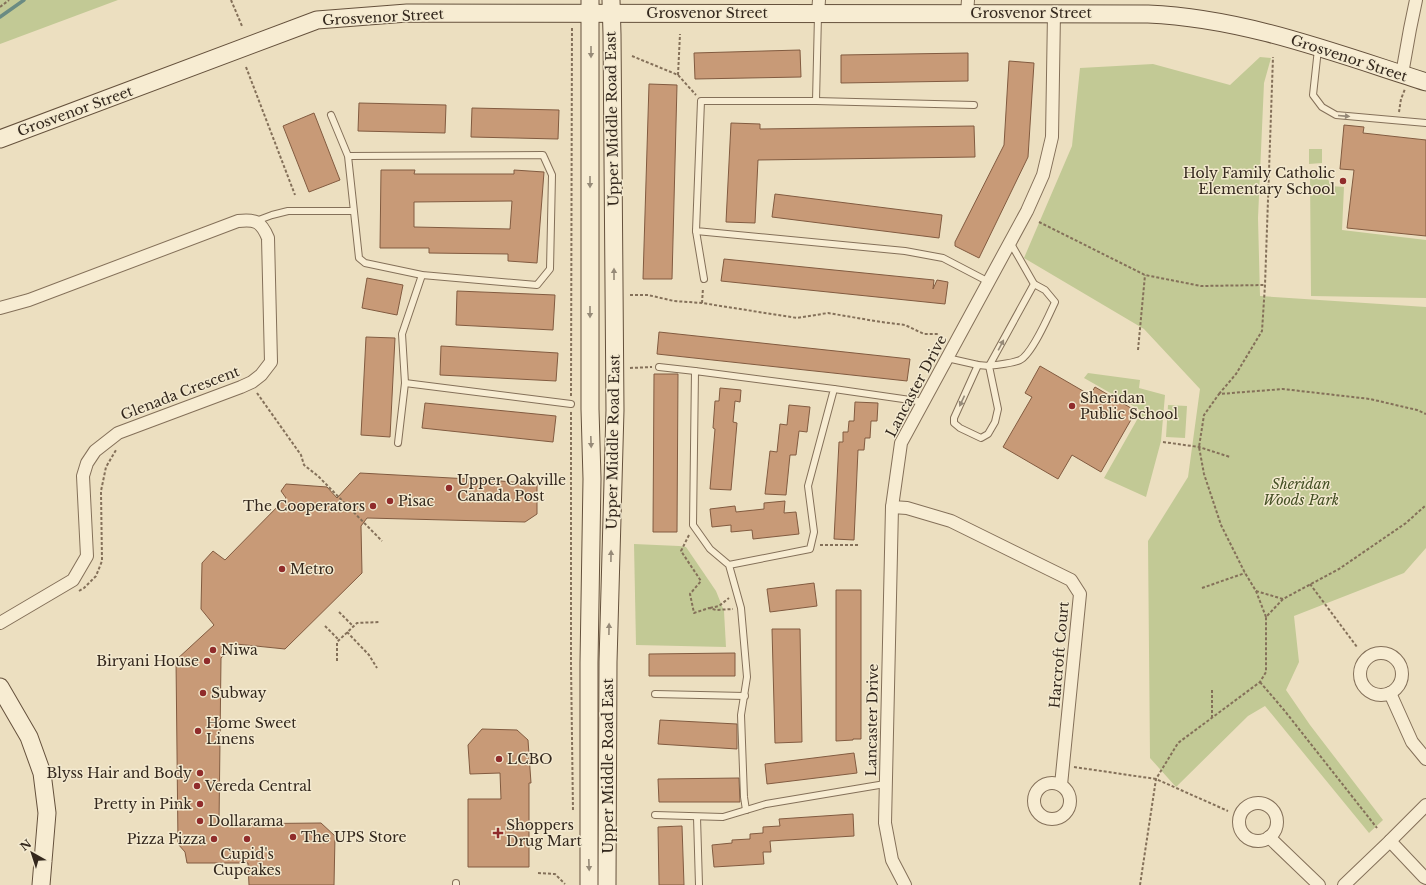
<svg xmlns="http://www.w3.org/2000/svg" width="1426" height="885" viewBox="0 0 1426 885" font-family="'Libre Baskerville',serif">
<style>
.green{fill:#c2c995}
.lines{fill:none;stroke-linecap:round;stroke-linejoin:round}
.stream{stroke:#6a8b83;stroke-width:3.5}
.building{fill:#c89a77;stroke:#825b40;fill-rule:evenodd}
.lane-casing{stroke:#847059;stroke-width:8}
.street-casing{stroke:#847059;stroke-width:14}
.secondary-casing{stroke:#65513c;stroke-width:19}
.path{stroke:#847059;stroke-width:2;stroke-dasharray:3 2;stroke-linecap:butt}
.lane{stroke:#f7ecd2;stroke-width:6}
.street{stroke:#f7ecd2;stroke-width:12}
.secondary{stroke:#f7ecd2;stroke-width:17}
.oneway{fill:#968a78}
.poi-dot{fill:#902c2b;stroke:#f3e9cf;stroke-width:1.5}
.labels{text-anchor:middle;stroke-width:3;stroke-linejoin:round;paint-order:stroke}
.street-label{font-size:14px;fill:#34281d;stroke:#f3e9cf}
.poi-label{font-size:14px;fill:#34281d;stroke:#f3e9cf;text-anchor:start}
.park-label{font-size:14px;font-style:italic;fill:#444f24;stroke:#f3e9cf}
</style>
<rect width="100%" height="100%" fill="#ecdfc0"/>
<g class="green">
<path d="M 0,0 L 118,0 L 0,44 Z"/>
<path d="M 1260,57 L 1271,58 L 1264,83 L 1258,218 L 1260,296 L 1426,307 L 1426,548 L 1404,573 L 1294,616 L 1299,662 L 1286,690 L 1310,725 L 1383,820 L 1369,833 L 1265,706 L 1248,716 L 1176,787 L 1150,758 L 1148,541 L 1188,477 L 1200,389 L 1144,329 L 1024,258 L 1072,146 L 1080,68 L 1153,64 L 1230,85 Z"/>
<path d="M 1309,149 L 1322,149 L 1322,163 L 1309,164 Z"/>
<path d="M 1325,172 L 1331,186 L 1344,187 L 1342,230 L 1426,240 L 1426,298 L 1311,296 L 1310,173 Z"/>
<path d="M 1088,373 L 1140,380 L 1139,388 L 1165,395 L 1161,441 L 1146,497 L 1104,478 L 1142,411 L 1084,378 Z"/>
<path d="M 1168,405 L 1187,406 L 1185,438 L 1166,437 Z"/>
<path d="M 634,544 L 679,546 L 686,547 L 716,591 L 724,611 L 726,647 L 636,645 Z"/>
</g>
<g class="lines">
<path class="stream" d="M 0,17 L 24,0"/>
</g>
<g class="building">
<path d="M 800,50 L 801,77 L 695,79 L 694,53 Z"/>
<path d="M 968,53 L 968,81 L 841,83 L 841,55 Z"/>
<path d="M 1009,61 L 1034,63 L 1028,157 L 979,258 L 955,246 L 955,242 L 1004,145 Z"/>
<path d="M 649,84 L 677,85 L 672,279 L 643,279 Z"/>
<path d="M 359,103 L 446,105 L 445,133 L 358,131 Z"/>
<path d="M 472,108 L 559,110 L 558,139 L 471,137 Z"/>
<path d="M 314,113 L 340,180 L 309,192 L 283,126 Z"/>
<path d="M 731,123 L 760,124 L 760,129 L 974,126 L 975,157 L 758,160 L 755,223 L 726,222 Z"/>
<path d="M 1344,125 L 1364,127 L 1363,133 L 1426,140 L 1426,236 L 1347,228 L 1354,170 L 1340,169 Z"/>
<path d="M 381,170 L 415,170 L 414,174 L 514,174 L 514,170 L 544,172 L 537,263 L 508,261 L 508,254 L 429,253 L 429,248 L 380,248 ZM 512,201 L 510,229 L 414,227 L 414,202 Z"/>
<path d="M 775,194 L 942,215 L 939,238 L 772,217 Z"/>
<path d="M 724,259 L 934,280 L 933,289 L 937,280 L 948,282 L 945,304 L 721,281 Z"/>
<path d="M 367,278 L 403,285 L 397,315 L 362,308 Z"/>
<path d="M 457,291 L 555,295 L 553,330 L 456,325 Z"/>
<path d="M 659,332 L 910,359 L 907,381 L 657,354 Z"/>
<path d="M 366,337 L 395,338 L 390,437 L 361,435 Z"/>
<path d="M 441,346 L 558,353 L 556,381 L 440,375 Z"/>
<path d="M 1040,366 L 1090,395 L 1095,387 L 1136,411 L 1101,472 L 1072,455 L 1058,479 L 1003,447 L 1032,397 L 1025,393 Z"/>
<path d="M 654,374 L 678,374 L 677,532 L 653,532 Z"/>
<path d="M 720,388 L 741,390 L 740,402 L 735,401 L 733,422 L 737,423 L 731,490 L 710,489 L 715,429 L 713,428 L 715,401 L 719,401 Z"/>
<path d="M 855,402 L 878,403 L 877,421 L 871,421 L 870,438 L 865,438 L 864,450 L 858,450 L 854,540 L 834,539 L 839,442 L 843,442 L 843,432 L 848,432 L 849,421 L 854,421 Z"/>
<path d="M 425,403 L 556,416 L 553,442 L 422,428 Z"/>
<path d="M 789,405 L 810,407 L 807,432 L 799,431 L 796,455 L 790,455 L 786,495 L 765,494 L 770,451 L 777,452 L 780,424 L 787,425 Z"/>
<path d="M 360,473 L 488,480 L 537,484 L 537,514 L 525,522 L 367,518 L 361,526 L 362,573 L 285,649 L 236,644 L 221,658 L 219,824 L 321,823 L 335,836 L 334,885 L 249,885 L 248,863 L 187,863 L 185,852 L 178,844 L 176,660 L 214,625 L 201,609 L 202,563 L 213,551 L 225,560 L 286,498 L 281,491 L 286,484 L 327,487 L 337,498 Z"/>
<path d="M 785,501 L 784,513 L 796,512 L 799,534 L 753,539 L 752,530 L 731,532 L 731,525 L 712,527 L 710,509 L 735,506 L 736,512 L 764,509 L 764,503 Z"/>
<path d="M 814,583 L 817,606 L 770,612 L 767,589 Z"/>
<path d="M 836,590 L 861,590 L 861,739 L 853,739 L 853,740 L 836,741 Z"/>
<path d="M 772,629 L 800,629 L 802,742 L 775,743 Z"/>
<path d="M 735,653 L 735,676 L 649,676 L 649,654 Z"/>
<path d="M 660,720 L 737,724 L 737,749 L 658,744 Z"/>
<path d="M 482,729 L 517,730 L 528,740 L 531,783 L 529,783 L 529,867 L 468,867 L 468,799 L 501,799 L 500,773 L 470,774 L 468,745 Z"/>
<path d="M 854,753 L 857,773 L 767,784 L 765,764 Z"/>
<path d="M 739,778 L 740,802 L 659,802 L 658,779 Z"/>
<path d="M 853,814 L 854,836 L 770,841 L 771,852 L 763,852 L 764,864 L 714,867 L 712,845 L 732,843 L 732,840 L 750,839 L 750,834 L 763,833 L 763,827 L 780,826 L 779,819 Z"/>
<path d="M 682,826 L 684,885 L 659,885 L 658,827 Z"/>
</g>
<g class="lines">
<g class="lane-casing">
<g id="lane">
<path d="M 1318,49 L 1313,95 L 1322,107 L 1336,115 L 1426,123"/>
<path d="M 816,101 L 818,15"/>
<path d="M 974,105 L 816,101 L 701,101 L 696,231 L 905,251 L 943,258 L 989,282"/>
<path d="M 331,115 L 348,156 L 359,258 L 365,263 L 422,275 L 537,285 L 550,269 L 552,175 L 543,155 L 348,156"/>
<path d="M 256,221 L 272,215 L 288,211 L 353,211"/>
<path d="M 696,231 L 704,279"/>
<path d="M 947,358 L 978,365 L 989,366 L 1034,284 L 1010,242"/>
<path d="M 978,365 L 954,418 L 954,423 L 960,428 L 981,438 L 988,434 L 995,422 L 998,409 L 989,366 C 999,364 1011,364 1020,360 C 1032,354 1049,315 1055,302 L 1045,290 L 1034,284"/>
<path d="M 659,367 L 695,371"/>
<path d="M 405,383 L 571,404"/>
<path d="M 834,389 L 924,402"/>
<path d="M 398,443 L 405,383 L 402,334 L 422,275"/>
<path d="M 729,565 L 810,549 L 814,532 L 808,486 L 834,389 L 695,371 L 693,525 L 710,549 L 729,565 L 741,608 L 747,677 L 741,715 L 744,797 L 746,810"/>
<path d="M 655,694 L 745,696"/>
<path d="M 655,815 L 723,817 L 766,804 L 885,784"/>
<path d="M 697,817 L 699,885"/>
<path d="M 456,883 L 456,885"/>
</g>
</g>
<g class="street-casing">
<g id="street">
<path d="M 818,13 L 819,0"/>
<path d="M 967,13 L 968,0"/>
<path d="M 1402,74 L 1410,29 L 1416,0"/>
<path d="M 0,308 L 29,300 L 238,221 C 255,219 261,221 268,238 L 271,362 L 261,375 L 252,382 L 241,387 L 118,433 L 95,451 L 87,463 L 83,476 L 87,556 L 73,580 L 0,623"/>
<path d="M 892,507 L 907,508 L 951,521 L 1071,580 L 1080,594 L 1061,785"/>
<circle cx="1381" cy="674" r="21"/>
<path d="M 1390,693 L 1412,742 L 1426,759"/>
<circle cx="1052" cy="801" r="18"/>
<circle cx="1258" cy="822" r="19"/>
<path d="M 1269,837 L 1319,885"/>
<path d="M 1390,841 L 1424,877 L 1426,878"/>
<path d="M 905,885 L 892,860 L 885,823 L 892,507 L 901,443 L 1027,211 L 1043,175 L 1052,137 L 1054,13"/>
<path d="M 1344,885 L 1390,841 L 1426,805"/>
</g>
</g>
<g class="secondary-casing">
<g id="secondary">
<path d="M 0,139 L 317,20 L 407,13 L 1148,14 C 1244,18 1335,53 1426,82"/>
<path d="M 0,687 L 29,737 L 42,773 L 47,813 L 41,885"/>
<path d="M 589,885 L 589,663 L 592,479 L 590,409 L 590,0"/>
<path d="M 607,885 L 608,662 L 615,410 L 612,34 L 611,0"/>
</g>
</g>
<g class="path">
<path d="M 231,0 L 242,26"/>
<path d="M 0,7 L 9,0"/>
<path d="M 632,56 L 678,75 L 696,95"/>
<path d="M 246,67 L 295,195"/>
<path d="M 678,75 L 680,34"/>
<path d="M 1399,112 L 1401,99 L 1405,89"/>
<path d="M 1039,222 L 1145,275 L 1201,286 L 1265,285"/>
<path d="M 630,295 L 648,295 L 674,301 L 702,303 L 797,318 L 828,313 L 881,322 L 905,325 L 924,334 L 938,334"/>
<path d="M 702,303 L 703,288"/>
<path d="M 1138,350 L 1145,275"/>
<path d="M 630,368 L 652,367"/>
<path d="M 257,393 L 301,455 L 304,465 L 318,476 L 382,541"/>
<path d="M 1219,394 L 1236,374 L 1262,331 L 1265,285 L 1273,57"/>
<path d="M 571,396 L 572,26"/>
<path d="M 571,412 L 571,665 L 573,812"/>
<path d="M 1163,442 L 1199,447 L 1230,457"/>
<path d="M 689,535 L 681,551 L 701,581 L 690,594 L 694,613 L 709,608 L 716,610 L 733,609"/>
<path d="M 820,545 L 858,545"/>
<path d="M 1310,584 L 1357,647"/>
<path d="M 1202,588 L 1245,573"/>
<path d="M 79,591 L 84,588 L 96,576 L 102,561 L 101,491 L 106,467 L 116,450"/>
<path d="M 1256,591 L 1283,599"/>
<path d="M 710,608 L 719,606 L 729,598"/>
<path d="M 339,612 L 353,626"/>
<path d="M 1266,617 L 1256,591 L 1245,573 L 1221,525 L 1204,474 L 1199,447 L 1204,415 L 1219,394 L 1283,389 L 1370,399 L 1417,410 L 1426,414"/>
<path d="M 325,626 L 339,640"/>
<path d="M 347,632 L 369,655 L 377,668"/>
<path d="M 337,661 L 337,642 L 357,623 L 379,622"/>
<path d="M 1260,682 L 1284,710 L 1377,828"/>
<path d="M 1212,690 L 1212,717"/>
<path d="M 1074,767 L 1156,779 L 1228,811"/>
<path d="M 538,873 L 555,874 L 565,884"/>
<path d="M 1140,885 L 1156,779 L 1178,743 L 1260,682 L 1266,672 L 1266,617 L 1283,599 L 1339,569 L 1406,523 L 1426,505"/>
</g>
<use href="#lane" class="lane"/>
<use href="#street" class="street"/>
<use href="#secondary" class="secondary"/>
</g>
<defs><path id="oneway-solid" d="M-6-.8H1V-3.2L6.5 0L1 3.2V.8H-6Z"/></defs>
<g class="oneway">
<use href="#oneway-solid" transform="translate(591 52) rotate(90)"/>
<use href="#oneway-solid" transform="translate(1344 116) rotate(5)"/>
<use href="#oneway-solid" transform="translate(590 182) rotate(90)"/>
<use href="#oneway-solid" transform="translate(614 274) rotate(-90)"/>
<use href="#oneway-solid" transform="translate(590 312) rotate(90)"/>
<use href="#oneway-solid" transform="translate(1001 345) rotate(-62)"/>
<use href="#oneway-solid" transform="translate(962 401) rotate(115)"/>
<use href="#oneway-solid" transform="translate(591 442) rotate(88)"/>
<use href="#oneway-solid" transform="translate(611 556) rotate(-89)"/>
<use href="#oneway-solid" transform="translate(609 629) rotate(-89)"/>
<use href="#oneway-solid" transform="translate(589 865) rotate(88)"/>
</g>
<g class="poi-dot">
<circle cx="1343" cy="181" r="4"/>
<circle cx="1072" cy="406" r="4"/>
<circle cx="449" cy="488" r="4"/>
<circle cx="390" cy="501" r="4"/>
<circle cx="373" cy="506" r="4"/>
<circle cx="282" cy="569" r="4"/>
<circle cx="213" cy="650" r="4"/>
<circle cx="207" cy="661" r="4"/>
<circle cx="203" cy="693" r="4"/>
<circle cx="198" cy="731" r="4"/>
<circle cx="499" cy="759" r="4"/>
<circle cx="200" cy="773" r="4"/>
<circle cx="197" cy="786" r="4"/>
<circle cx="200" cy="804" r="4"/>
<circle cx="200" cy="821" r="4"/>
<path d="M496 827h4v4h4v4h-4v4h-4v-4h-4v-4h4z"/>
<circle cx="293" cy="837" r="4"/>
<circle cx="214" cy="839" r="4"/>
<circle cx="247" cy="839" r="4"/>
</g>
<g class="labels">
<g class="street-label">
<text x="707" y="18">Grosvenor Street</text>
<text x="1031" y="18">Grosvenor Street</text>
<text transform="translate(383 17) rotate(-3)" y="5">Grosvenor Street</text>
<text transform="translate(1349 58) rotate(18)" y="5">Grosvenor Street</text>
<text transform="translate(75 111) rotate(-20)" y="5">Grosvenor Street</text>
<text transform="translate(612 119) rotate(-91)" y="5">Upper Middle Road East</text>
<text transform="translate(916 386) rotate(-62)" y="5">Lancaster Drive</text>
<text transform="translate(180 393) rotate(-21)" y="5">Glenada Crescent</text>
<text transform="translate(613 442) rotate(-89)" y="5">Upper Middle Road East</text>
<text transform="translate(1059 655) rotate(-85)" y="5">Harcroft Court</text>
<text transform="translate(872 720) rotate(-89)" y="5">Lancaster Drive</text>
<text transform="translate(608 766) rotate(-90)" y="5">Upper Middle Road East</text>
</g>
<g class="poi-label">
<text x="1335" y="178" text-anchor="end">Holy Family Catholic<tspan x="1335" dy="16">Elementary School</tspan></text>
<text x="1080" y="403">Sheridan<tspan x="1080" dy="16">Public School</tspan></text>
<text x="457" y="485">Upper Oakville<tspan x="457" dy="16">Canada Post</tspan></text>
<text x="398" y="506">Pisac</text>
<text x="365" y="511" text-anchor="end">The Cooperators</text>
<text x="290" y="574">Metro</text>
<text x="221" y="655">Niwa</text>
<text x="199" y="666" text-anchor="end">Biryani House</text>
<text x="211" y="698">Subway</text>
<text x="206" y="728">Home Sweet<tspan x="206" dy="16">Linens</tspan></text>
<text x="507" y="764">LCBO</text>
<text x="192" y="778" text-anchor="end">Blyss Hair and Body</text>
<text x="205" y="791">Vereda Central</text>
<text x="192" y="809" text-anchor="end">Pretty in Pink</text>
<text x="208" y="826">Dollarama</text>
<text x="506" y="830">Shoppers<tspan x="506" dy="16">Drug Mart</tspan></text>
<text x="301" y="842">The UPS Store</text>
<text x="206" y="844" text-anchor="end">Pizza Pizza</text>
<text x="247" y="859" text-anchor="middle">Cupid's<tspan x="247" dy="16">Cupcakes</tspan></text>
</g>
<g class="park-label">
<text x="1301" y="489">Sheridan<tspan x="1301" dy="16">Woods Park</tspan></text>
</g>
</g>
<g transform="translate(32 853) rotate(321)" stroke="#f3e9cf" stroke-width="3" paint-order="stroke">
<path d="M0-3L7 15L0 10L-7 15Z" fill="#34281d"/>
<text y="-6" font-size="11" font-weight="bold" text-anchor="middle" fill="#34281d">N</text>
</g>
</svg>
